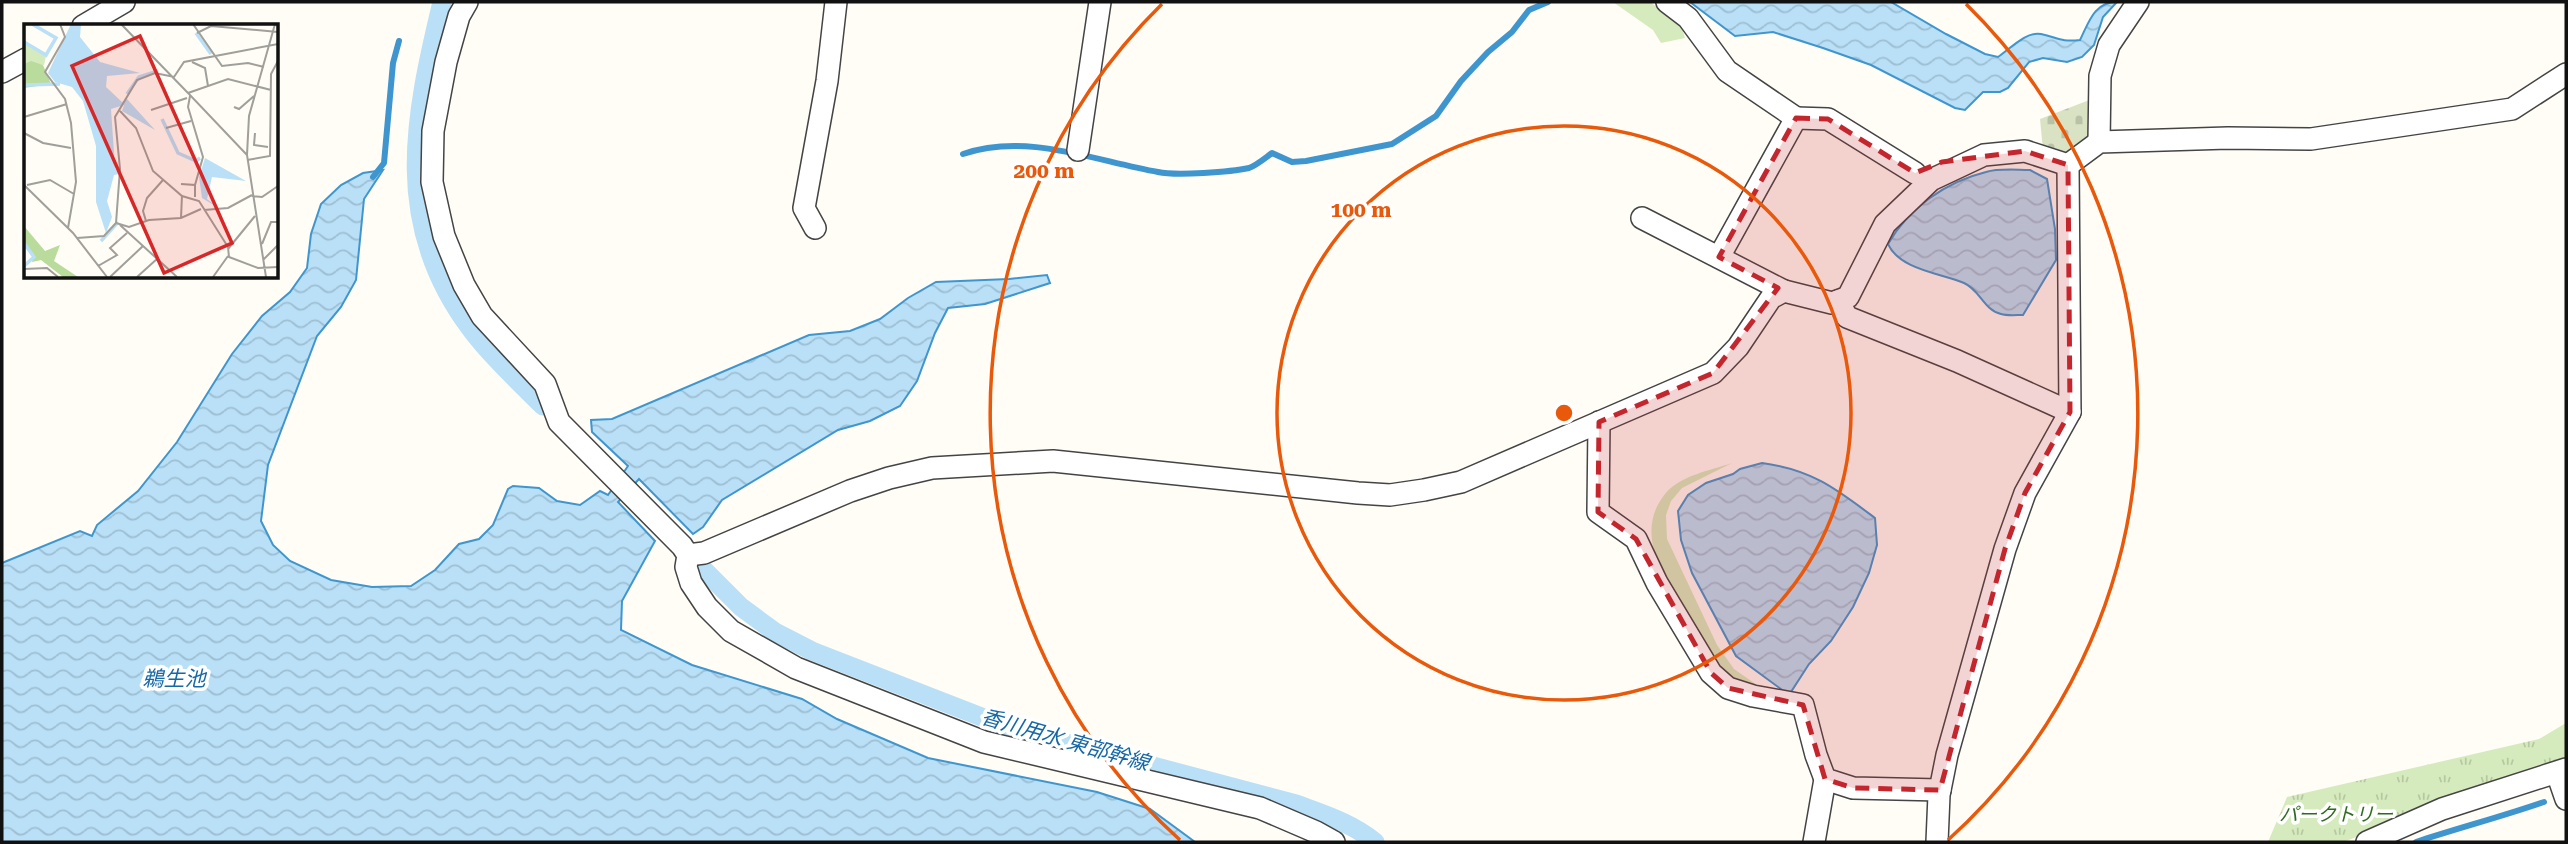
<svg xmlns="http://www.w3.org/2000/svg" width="2568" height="844" viewBox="0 0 2568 844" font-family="'Roboto Serif','Noto Sans JP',serif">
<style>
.grass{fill:#d5ebbd}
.cemetery{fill:url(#cemetery-stones)}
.park{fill:url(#park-tufts)}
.water{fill:url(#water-waves);stroke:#3f96cf;stroke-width:2}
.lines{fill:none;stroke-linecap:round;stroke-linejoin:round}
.stream{stroke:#3f96cf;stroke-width:6}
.canal{stroke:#b9e0f7;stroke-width:19}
.street-casing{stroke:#444;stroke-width:24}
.street{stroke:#fff;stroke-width:21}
.marked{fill:#c4262e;fill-opacity:0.2;stroke:#c4262e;stroke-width:5;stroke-dasharray:14 9;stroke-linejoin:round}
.ring{fill:none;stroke:#e8590c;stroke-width:3.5}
.labels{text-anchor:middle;stroke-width:7;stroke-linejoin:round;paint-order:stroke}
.park-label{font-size:19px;font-style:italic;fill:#2f6b1f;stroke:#fff}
.water-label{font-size:21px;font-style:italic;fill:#1768a6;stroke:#fff}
.inset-river{fill:none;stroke:#b9e0f7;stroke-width:3.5}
.inset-road{fill:none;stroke:#a09f9a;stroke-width:2}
.view{fill:#d62828;fill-opacity:0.15;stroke:#d62828;stroke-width:3.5}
.inset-edge{fill:none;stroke:#111;stroke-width:3.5}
.centre{fill:#e8590c;stroke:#fff;stroke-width:3.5}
.ring-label{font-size:21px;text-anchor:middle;font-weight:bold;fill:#e8590c;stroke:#fff;stroke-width:7;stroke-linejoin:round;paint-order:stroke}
</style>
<defs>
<pattern id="cemetery-stones" width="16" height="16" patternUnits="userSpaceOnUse" patternTransform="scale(1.75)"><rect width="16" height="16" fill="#d9e3c4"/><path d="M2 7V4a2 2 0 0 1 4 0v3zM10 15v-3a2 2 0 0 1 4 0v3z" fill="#b9c2a7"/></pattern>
<pattern id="park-tufts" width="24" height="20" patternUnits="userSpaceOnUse" patternTransform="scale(1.75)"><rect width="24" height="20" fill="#d5ebbd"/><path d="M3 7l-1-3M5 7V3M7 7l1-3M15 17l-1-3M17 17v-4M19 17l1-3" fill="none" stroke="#b6c8a1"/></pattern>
<pattern id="water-waves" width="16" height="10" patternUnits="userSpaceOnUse" patternTransform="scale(1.75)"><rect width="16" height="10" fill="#b9e0f7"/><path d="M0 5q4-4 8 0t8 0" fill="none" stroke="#9ebfd3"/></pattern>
</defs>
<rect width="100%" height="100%" fill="#fffdf5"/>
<g class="grass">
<path d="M 1613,2 L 1650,2 L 1681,25 L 1685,38 L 1661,43 L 1653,30 Z"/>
<path d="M 1732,463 L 1682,488 L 1671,501 L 1666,515 L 1667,539 L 1717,645 L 1734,669 L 1767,692 C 1750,687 1730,682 1719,669 C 1708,655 1700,637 1691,622 C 1669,586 1631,536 1665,494 C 1681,475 1709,471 1732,463 Z"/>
</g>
<path class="cemetery" d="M 2092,99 L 2092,139 L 2066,155 L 2043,150 L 2040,119 Z"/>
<path class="park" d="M 2566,723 L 2566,759 L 2343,842 L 2268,842 L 2287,797 L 2539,739 Z"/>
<g class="water">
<path d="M 1690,2 L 1891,2 L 1946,34 L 1985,54 L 1998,57 C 2010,49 2026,31 2041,34 C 2059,38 2060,42 2080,40 C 2089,22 2094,2 2117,2 L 2103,17 L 2094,45 L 2082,57 L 2067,62 L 2043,58 L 2029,62 L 2008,88 L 2000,92 L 1983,92 L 1965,110 L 1955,108 L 1871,65 L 1823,48 L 1773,32 L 1735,36 Z"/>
<path d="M 383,170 L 364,199 L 356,280 L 341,307 L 317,336 L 268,465 L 261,521 L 273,545 L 290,561 L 331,580 L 372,587 L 411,586 L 435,570 L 459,544 L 479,539 L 493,525 L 508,489 L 513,486 L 539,488 L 557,501 L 580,505 L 600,491 L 608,495 L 628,466 L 592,432 L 591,420 L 612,419 L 809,335 L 850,331 L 880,319 L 908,298 L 936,282 L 1009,279 L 1047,275 L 1050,283 L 985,304 L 948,308 L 935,333 L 917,381 L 900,406 L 870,421 L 838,430 L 722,500 L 703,527 L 693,534 L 639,479 L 618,502 L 655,541 L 622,601 L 621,630 L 692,665 L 802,699 L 837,719 L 928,758 L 1097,792 L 1150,809 L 1195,842 L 2,842 L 2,563 L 80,531 L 92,536 L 97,525 L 138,491 L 177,442 L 232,354 L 262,316 L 290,292 L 307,268 L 311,234 L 321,204 L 341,185 L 363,173 Z"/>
<path d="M 2030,170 L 2047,179 L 2055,229 L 2056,260 L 2023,315 C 2016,315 2007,316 2001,314 C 1984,310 1980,290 1964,283 C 1940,273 1900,270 1888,244 C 1909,208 1945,182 1986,172 C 1999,168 2016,170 2030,170 Z"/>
<path d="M 1762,463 C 1812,470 1835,488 1875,518 L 1877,545 L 1869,573 L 1853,607 L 1831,641 L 1809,664 L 1789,695 L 1736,656 L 1692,573 L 1681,540 L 1678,511 L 1688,495 L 1706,483 L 1733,474 L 1740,469 Z"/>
</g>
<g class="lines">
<g class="stream">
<path d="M 963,154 C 1027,132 1095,161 1158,172 C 1176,176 1231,172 1249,168 C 1257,165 1265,158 1272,153 L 1292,162 L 1306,161 L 1392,144 L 1436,116 L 1461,81 L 1488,52 L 1512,32 L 1529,10 L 1548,2"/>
<path d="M 373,177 L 384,163 L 393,63 L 399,41"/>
<path d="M 2416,842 C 2458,828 2501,817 2544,802"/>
</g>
<g class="canal">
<path d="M 442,2 C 414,118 392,224 470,328 C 490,355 519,382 543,406"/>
<path d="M 699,565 L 741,607 L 775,632 L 812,651 L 1010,728 L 1296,804 C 1323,814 1352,823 1375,842"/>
</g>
<g class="street-casing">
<g id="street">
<path d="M 467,2 L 459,16 L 446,62 L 433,131 L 432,182 L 444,236 L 464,285 L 482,316 L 545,384 L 559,422 L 682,546 L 688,555 L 686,567 L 691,583 L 707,607 L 731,631 L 796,668 L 984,742 L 1260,808 L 1316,832 L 1334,842"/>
<path d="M 1667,2 L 1688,18 L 1727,71 L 1796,118"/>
<path d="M 83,26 L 124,2"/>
<path d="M 2,72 L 26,59"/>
<path d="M 2099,142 L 2100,76 L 2109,45 L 2138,2"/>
<path d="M 1078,150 L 1100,2"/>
<path d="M 1642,218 L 1784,291"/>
<path d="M 815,228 L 804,208 L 827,81 L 836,2"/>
<path d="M 1719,257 L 1796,118 L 1828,119 L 1915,173"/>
<path d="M 1838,301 L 1847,317 L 1957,361 L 2070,412"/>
<path d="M 1599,422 L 1598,512 L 1636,539 L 1657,583 L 1711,673 L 1728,688 L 1753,696 L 1803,705 L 1816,755 L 1825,779 L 1853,788 L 1940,790"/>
<path d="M 688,555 L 704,553 L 850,491 L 889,478 L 932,468 L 1053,461 L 1358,493 L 1390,495 L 1424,490 L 1461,482 L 1713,373 L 1738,347 L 1771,298 L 1784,291 L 1832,303 L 1848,297 L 1885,224 L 1931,180 L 1984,155 L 2025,151 L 2068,165 L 2099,142 L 2228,138 L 2311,139 L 2512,109 L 2566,74"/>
<path d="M 2557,773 L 2566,799"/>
<path d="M 1814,842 L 1825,779"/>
<path d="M 1937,842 L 1939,795 L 1947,755 L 2005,549 L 2025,493 L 2070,412 L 2068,165"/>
<path d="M 2367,842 L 2442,809 L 2566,769"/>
</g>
</g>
<use href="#street" class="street"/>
</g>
<path class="marked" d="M 1796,118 L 1828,119 L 1915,173 L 1942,162 L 2025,151 L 2068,165 L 2070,412 L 2025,493 L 2005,549 L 1940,790 L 1853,788 L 1825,779 L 1803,705 L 1728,688 L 1711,673 L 1636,539 L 1598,512 L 1599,422 L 1713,373 L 1778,288 L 1719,257 Z"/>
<g class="ring">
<circle cx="1564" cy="413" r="287"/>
<path d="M1180 840A574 574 0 0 1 1162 4M1966 4A574 574 0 0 1 1948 840"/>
</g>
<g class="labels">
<g class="park-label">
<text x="2336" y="821">パークトリー</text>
</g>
<g class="water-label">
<text x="174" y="686">鵜生池</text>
<text transform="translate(1065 740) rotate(16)" y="7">香川用水 東部幹線</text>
</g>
</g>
<g transform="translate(24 24)">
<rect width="254" height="254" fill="#fffdf5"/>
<path d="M 0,19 L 22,32 L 20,41 L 0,39 Z" fill="#d5ebbd"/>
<path d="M 7,37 L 19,41 L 27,60 L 0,64 L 0,40 ZM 0,202 L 21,227 L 36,221 L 30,237 L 54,253 L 39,253 L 17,236 L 8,238 L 9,230 L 0,220 Z" fill="#b9dc9c"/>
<path d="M 47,0 L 57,0 L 56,13 L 76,38 L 116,49 L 83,52 L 82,63 L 98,78 L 103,75 L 131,106 L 98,87 L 100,81 L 87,85 L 91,144 L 95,150 L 90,151 L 83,177 L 88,193 L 82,209 L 72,178 L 72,122 L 59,77 L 48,63 L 31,58 L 24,49 ZM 181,134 L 222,157 L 188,153 L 183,175 L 193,183 L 178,174 L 175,153 Z" fill="#b9e0f7"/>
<path class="inset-river" d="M 172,9 L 187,30M 0,18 L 22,31 L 32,14 L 8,0M 0,61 L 36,60M 103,70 L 115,53 L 134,47M 138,95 L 154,129 L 172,137 L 176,134M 77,217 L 94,198M 0,219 L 10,233 L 0,242"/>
<path class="inset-road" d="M 36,0 L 41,13 L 21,48 L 41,75 L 47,99 L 52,158 L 44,204M 97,0 L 164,69M 169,0 L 198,42 L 224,39 L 240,43M 173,9 L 187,2 L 254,8M 168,38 L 181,44 L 184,62M 166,72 L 164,83 L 179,133 L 171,161M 210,83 L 215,85 L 230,72M 127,86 L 163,74M 96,87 L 112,104 L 129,147 L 158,172 L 175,177 L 204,223 L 205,233 L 234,244 L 254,243M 0,93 L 43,80M 142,104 L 167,97M 0,109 L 19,119 L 47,124M 231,109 L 230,121 L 244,123M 223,131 L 164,69 L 204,55 L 247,66M 223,136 L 246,132 L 247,50 L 254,37M 157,160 L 171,161 L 171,173M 0,161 L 49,209 L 83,253M 3,161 L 26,156 L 50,170M 228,172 L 238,173 L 254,162M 180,186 L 204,184 L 228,171M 157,194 L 158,171M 122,197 L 119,187 L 123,174 L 139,156M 92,199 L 105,203 L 125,196 L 157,194 L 177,185M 96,201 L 153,253M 53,214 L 80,212 L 92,199 L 96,145 L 91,93 L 113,56 L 131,49 L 150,53 L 160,38 L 254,20M 238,220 L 247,198 L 254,198M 204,225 L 231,192M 239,236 L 254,221M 74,242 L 93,231 L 86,224 L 103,209M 0,245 L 23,244 L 34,253M 86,253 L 119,222M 113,253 L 134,234M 189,253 L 204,232M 242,253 L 223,131 L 225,92 L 251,0"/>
<path class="view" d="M 116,12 L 208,219 L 140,249 L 48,42 Z"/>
<rect width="254" height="254" class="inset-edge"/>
</g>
<circle cx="1564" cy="413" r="10" class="centre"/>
<g class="ring-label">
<text x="1044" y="178">200 m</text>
<text x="1361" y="217">100 m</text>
</g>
<rect width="2568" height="844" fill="none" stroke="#111111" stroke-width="7"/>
</svg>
